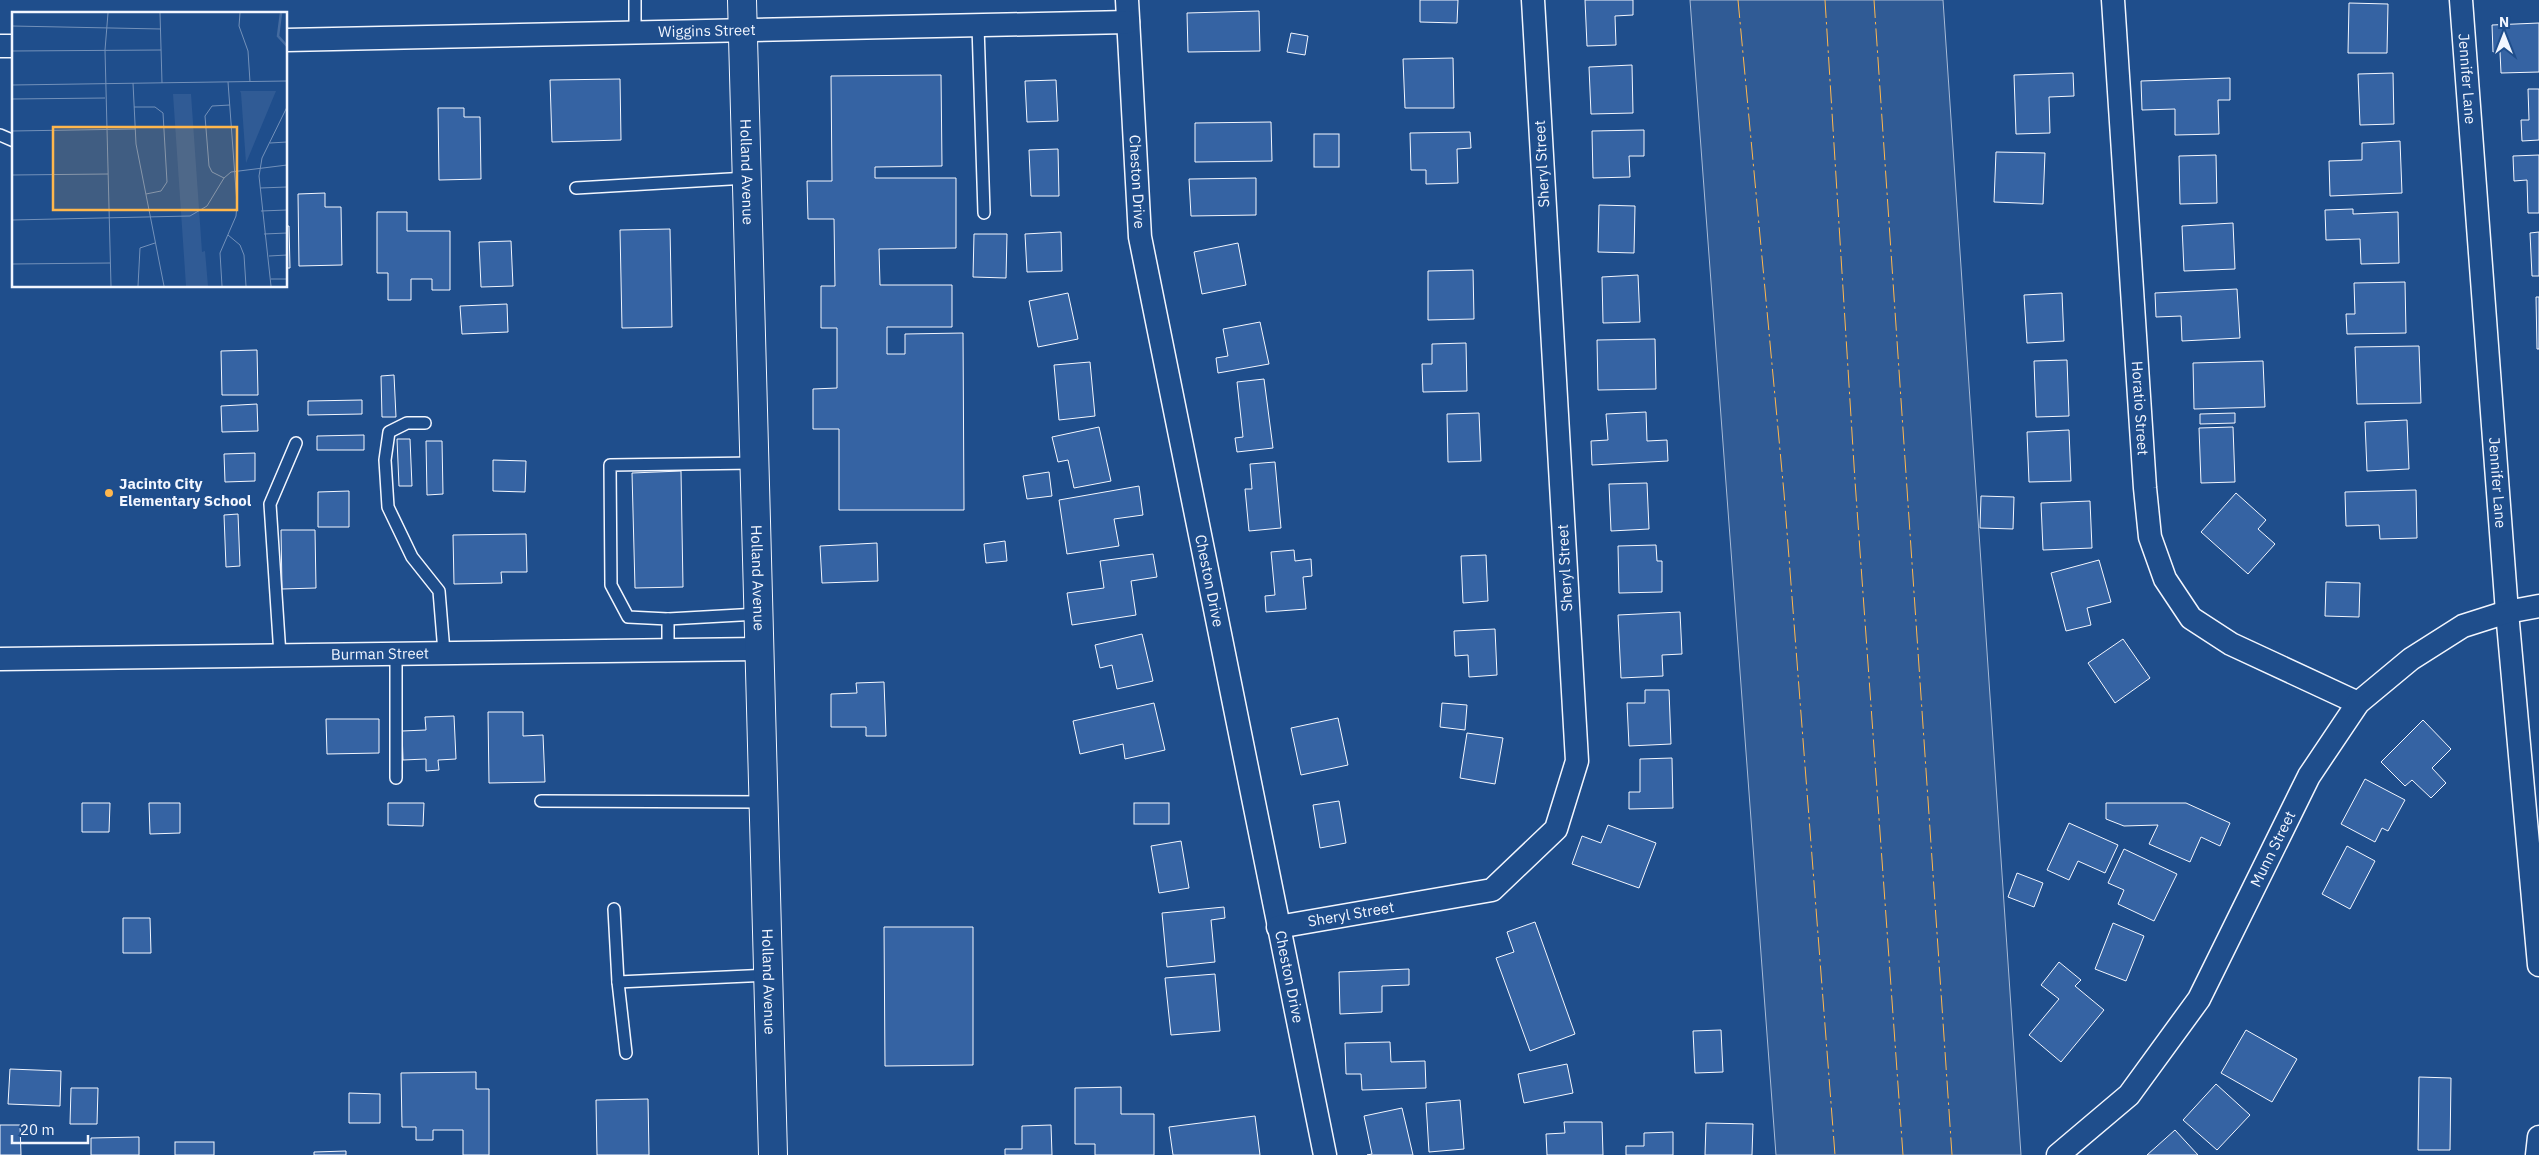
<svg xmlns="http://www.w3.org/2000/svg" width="2539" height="1155" viewBox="0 0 2539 1155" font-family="'IBM Plex Sans',sans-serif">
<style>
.green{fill:#305b95;stroke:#a8bbd7}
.building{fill:#3563a3;stroke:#f2f6ff}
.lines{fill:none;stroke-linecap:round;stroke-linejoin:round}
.service-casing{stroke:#f2f6ff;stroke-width:14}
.minor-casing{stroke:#f2f6ff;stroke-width:25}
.secondary-casing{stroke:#f2f6ff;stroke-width:30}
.service{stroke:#1f4e8c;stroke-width:11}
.minor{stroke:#1f4e8c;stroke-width:22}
.secondary{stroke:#1f4e8c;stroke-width:28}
.power{stroke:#ffb74d;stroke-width:1;stroke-dasharray:18 4 2.5 4;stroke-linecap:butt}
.poi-dot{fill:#ffb74d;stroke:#1f4e8c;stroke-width:2}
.labels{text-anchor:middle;stroke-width:4;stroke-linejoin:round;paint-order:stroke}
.street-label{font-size:15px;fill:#f2f6ff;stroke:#1f4e8c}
.poi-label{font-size:15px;font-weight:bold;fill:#f2f6ff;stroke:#1f4e8c;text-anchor:start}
.inset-river{fill:none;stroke:#446ba0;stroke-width:2.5}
.inset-road{fill:none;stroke:#7391ba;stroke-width:1}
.view{fill:#ffb74d;fill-opacity:0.15;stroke:#ffb74d;stroke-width:2.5}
.inset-edge{fill:none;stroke:#f2f6ff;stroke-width:2.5}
</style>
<rect width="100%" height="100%" fill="#1f4e8c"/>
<path class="green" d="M 1690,0 L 1943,0 L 2021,1155 L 1776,1155 Z"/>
<g class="building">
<path d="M 1420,0 L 1458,0 L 1457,23 L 1420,22 Z"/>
<path d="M 1585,0 L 1633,0 L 1633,15 L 1615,16 L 1616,45 L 1587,46 Z"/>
<path d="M 2349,3 L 2388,4 L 2387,53 L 2348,53 Z"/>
<path d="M 1259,11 L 1260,51 L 1188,52 L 1187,13 Z"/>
<path d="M 2539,23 L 2539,72 L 2501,73 L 2500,52 L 2493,52 L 2492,25 Z"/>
<path d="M 1291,33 L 1308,36 L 1305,55 L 1287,52 Z"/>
<path d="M 1453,58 L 1454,108 L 1405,108 L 1403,59 Z"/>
<path d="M 1632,65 L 1633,113 L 1591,114 L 1589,67 Z"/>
<path d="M 2073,73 L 2074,96 L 2049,97 L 2050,133 L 2016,134 L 2014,75 Z"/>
<path d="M 2393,73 L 2394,124 L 2360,125 L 2358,74 Z"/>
<path d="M 941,75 L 942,166 L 875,167 L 875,178 L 956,178 L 956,248 L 879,249 L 880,285 L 952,285 L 952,327 L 887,327 L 887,354 L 905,354 L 905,334 L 963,333 L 964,510 L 839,510 L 839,429 L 813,429 L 813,389 L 837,388 L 837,328 L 821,328 L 821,286 L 835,286 L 834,219 L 808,219 L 807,181 L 832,181 L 831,76 Z"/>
<path d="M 2230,78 L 2230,100 L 2218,100 L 2219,134 L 2175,135 L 2175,109 L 2142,110 L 2141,81 Z"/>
<path d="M 620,79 L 621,140 L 552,142 L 550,80 Z"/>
<path d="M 1056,80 L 1058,121 L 1027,122 L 1025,81 Z"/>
<path d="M 2528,89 L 2539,89 L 2539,140 L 2522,141 L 2521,120 L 2529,120 Z"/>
<path d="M 438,108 L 464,108 L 464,117 L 480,117 L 481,179 L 439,180 Z"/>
<path d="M 1271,122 L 1272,161 L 1195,162 L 1195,123 Z"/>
<path d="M 1644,130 L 1644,156 L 1629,156 L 1630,177 L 1593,178 L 1592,131 Z"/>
<path d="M 1470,132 L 1471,148 L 1457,149 L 1458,183 L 1426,184 L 1426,170 L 1411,170 L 1410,133 Z"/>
<rect x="1314" y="134" width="25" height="33"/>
<path d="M 2400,141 L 2402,193 L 2330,196 L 2329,161 L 2362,160 L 2362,143 Z"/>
<path d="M 1058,149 L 1059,196 L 1031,196 L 1029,150 Z"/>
<path d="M 1996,152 L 2045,153 L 2043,204 L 1994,202 Z"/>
<path d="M 2216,155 L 2217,203 L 2180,204 L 2179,156 Z"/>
<path d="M 2539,155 L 2539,213 L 2528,213 L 2527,180 L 2514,181 L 2513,156 Z"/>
<path d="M 1256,178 L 1256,215 L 1191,216 L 1189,179 Z"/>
<path d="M 325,193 L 325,207 L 341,207 L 342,265 L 299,266 L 298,194 Z"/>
<path d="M 1599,205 L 1635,206 L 1634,253 L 1598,252 Z"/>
<path d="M 2353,209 L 2353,214 L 2398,212 L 2399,263 L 2361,264 L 2360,239 L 2326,240 L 2325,210 Z"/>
<path d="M 377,212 L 407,212 L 407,231 L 450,231 L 450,290 L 432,290 L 432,279 L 411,279 L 411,300 L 388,300 L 388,273 L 377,273 Z"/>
<path d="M 2233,223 L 2235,269 L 2184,271 L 2182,226 Z"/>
<path d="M 286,226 L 289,226 L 290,268 L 286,268 Z"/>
<path d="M 670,229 L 672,327 L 622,328 L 620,230 Z"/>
<path d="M 1061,232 L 1062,271 L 1027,272 L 1025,234 Z"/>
<path d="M 2539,232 L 2539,276 L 2532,276 L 2530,233 Z"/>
<path d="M 974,234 L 1007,234 L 1006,278 L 973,277 Z"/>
<path d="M 511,241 L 513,286 L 481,287 L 479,242 Z"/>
<path d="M 1238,243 L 1246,285 L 1202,294 L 1194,252 Z"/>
<path d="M 1473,270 L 1474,319 L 1428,320 L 1428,271 Z"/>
<path d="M 1638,275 L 1640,322 L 1603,323 L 1602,277 Z"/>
<path d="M 2405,282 L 2406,333 L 2347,334 L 2346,314 L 2355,314 L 2354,283 Z"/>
<path d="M 2237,289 L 2240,338 L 2182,341 L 2181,316 L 2156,317 L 2155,293 Z"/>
<path d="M 1068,293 L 1078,339 L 1038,347 L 1029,301 Z"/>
<path d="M 2062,293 L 2064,341 L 2027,343 L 2024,295 Z"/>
<path d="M 2536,297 L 2539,297 L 2539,349 L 2537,349 Z"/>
<path d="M 507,304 L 508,332 L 462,334 L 460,306 Z"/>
<path d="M 1260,322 L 1269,364 L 1218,373 L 1216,358 L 1228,356 L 1223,329 Z"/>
<path d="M 1655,339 L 1656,389 L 1598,390 L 1597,340 Z"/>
<path d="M 1466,343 L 1467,391 L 1423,392 L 1422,364 L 1432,364 L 1432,344 Z"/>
<path d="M 2419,346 L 2421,403 L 2357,404 L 2355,347 Z"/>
<path d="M 257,350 L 258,395 L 222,395 L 221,351 Z"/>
<path d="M 2067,360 L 2069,416 L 2036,417 L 2034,361 Z"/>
<path d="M 2263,361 L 2265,407 L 2194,409 L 2193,363 Z"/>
<path d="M 1090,362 L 1095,416 L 1059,420 L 1054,365 Z"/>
<path d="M 394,375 L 396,417 L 382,417 L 381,376 Z"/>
<path d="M 1264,379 L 1273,448 L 1237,452 L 1235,438 L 1243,437 L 1237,382 Z"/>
<path d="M 362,400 L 362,414 L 308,415 L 308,401 Z"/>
<path d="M 257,404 L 258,431 L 222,432 L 221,406 Z"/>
<path d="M 1646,412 L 1647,441 L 1667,440 L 1668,461 L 1592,465 L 1591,441 L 1608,440 L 1606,414 Z"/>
<path d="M 1479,413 L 1481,461 L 1448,462 L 1447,414 Z"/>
<path d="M 2235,413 L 2235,423 L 2200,424 L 2200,414 Z"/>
<path d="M 2407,420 L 2409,469 L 2367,471 L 2365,422 Z"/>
<path d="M 1099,427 L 1111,481 L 1074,488 L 1068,460 L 1058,462 L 1052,437 Z"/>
<path d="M 2233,427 L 2235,482 L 2201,483 L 2199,428 Z"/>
<path d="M 2069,430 L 2071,481 L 2029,482 L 2027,432 Z"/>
<path d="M 364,435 L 364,450 L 317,450 L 317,436 Z"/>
<path d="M 397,439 L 410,439 L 412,486 L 399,486 Z"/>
<path d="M 426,441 L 442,441 L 443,494 L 427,495 Z"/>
<path d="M 255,453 L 255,481 L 225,482 L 224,454 Z"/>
<path d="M 493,460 L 526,461 L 525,492 L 493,491 Z"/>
<path d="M 1275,462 L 1281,528 L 1249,531 L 1245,489 L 1252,489 L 1250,464 Z"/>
<path d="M 681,471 L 683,587 L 635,588 L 632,473 Z"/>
<path d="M 1049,472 L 1052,496 L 1027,499 L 1023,476 Z"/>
<path d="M 1647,483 L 1649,529 L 1611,531 L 1609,484 Z"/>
<path d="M 1139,486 L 1143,515 L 1114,519 L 1119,546 L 1067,554 L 1059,500 Z"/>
<path d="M 2416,490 L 2417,538 L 2380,539 L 2379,525 L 2346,526 L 2345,492 Z"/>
<path d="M 349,491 L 349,527 L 318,527 L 318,492 Z"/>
<path d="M 2236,493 L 2266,520 L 2258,529 L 2275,544 L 2248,574 L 2201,532 Z"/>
<path d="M 1981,496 L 2014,497 L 2013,529 L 1980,528 Z"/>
<path d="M 2090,501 L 2092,548 L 2043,550 L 2041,503 Z"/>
<path d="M 238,514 L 240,566 L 226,567 L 224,515 Z"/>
<path d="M 281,530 L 315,530 L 316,588 L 282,589 Z"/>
<path d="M 526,534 L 527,572 L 501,572 L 502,583 L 454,584 L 453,535 Z"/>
<path d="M 1005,541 L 1007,561 L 986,563 L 984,544 Z"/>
<path d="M 877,543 L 878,581 L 822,583 L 820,546 Z"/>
<path d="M 1656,545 L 1657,561 L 1662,561 L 1662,592 L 1619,593 L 1618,546 Z"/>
<path d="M 1294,550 L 1295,561 L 1311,559 L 1312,576 L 1303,577 L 1306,609 L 1266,612 L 1265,596 L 1275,595 L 1271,552 Z"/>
<path d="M 1153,554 L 1157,577 L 1131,581 L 1136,615 L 1072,625 L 1067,593 L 1104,588 L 1100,561 Z"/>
<path d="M 1486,555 L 1488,601 L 1463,603 L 1461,556 Z"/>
<path d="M 2099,560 L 2111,602 L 2087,608 L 2091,625 L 2066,631 L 2051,573 Z"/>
<path d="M 2326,582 L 2360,583 L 2359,617 L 2325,616 Z"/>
<path d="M 1680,612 L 1682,654 L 1662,655 L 1663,676 L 1621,678 L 1618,615 Z"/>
<path d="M 1495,629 L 1497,675 L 1469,677 L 1468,655 L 1455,656 L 1454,631 Z"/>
<path d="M 1142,634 L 1153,681 L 1117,689 L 1112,665 L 1100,668 L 1095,645 Z"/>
<path d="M 2123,639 L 2150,678 L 2115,703 L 2088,663 Z"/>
<path d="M 884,682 L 886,736 L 866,736 L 866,727 L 831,727 L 831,694 L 857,693 L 856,683 Z"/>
<path d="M 1645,690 L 1669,690 L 1671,744 L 1629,746 L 1627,703 L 1645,703 Z"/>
<path d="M 1154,703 L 1165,750 L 1125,759 L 1123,744 L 1080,754 L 1073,721 Z"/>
<path d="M 1442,703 L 1467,705 L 1465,730 L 1440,727 Z"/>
<path d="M 488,712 L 523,712 L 523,736 L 543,735 L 545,782 L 489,783 Z"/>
<path d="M 454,716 L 456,759 L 438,760 L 439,770 L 426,771 L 426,759 L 403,760 L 402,731 L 426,730 L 425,717 Z"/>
<path d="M 1338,718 L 1348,765 L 1301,775 L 1291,728 Z"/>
<path d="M 326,719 L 379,719 L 379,753 L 327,754 Z"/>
<path d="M 2423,720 L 2451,749 L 2432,768 L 2446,783 L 2431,798 L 2412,780 L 2405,786 L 2381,762 Z"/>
<path d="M 1467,733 L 1503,738 L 1495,784 L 1460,778 Z"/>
<path d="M 1672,758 L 1673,808 L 1629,809 L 1629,792 L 1640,792 L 1640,759 Z"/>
<path d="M 2365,779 L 2405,800 L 2388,831 L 2382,828 L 2375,842 L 2341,824 Z"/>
<path d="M 1339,801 L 1346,843 L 1320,848 L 1313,805 Z"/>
<path d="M 82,803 L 110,803 L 109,832 L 82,832 Z"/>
<path d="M 149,803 L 180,803 L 180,833 L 150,834 Z"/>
<path d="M 388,803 L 424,803 L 423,826 L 388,825 Z"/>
<rect x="1134" y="803" width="35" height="21"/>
<path d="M 2106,803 L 2186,803 L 2230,823 L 2220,846 L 2201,837 L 2190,862 L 2149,844 L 2158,825 L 2124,826 L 2106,819 Z"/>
<path d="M 2069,823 L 2118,845 L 2105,873 L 2078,861 L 2069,880 L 2047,870 Z"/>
<path d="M 1608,825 L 1656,843 L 1639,888 L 1572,864 L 1582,836 L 1601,843 Z"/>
<path d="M 1181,841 L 1189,888 L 1159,893 L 1151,846 Z"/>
<path d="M 2347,846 L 2375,861 L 2350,909 L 2322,894 Z"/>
<path d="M 2124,849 L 2177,874 L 2154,921 L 2118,904 L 2124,890 L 2108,883 Z"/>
<path d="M 2017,873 L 2043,883 L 2034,907 L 2008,897 Z"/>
<path d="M 1224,907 L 1225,918 L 1211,920 L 1215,962 L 1167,967 L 1162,913 Z"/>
<path d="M 123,918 L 150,918 L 151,953 L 123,953 Z"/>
<path d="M 1535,922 L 1575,1034 L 1530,1051 L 1496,958 L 1514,952 L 1507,932 Z"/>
<path d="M 2113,923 L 2144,936 L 2126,981 L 2095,969 Z"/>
<path d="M 884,927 L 973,927 L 973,1065 L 885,1066 Z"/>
<path d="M 2059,962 L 2081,980 L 2075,986 L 2104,1010 L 2061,1062 L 2029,1035 L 2059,999 L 2041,985 Z"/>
<path d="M 1409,969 L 1409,985 L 1382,986 L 1382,1012 L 1340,1014 L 1339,972 Z"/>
<path d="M 1215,974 L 1220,1031 L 1171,1035 L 1165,978 Z"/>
<path d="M 1721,1030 L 1723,1072 L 1695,1073 L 1693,1031 Z"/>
<path d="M 2246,1030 L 2297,1059 L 2272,1102 L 2221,1073 Z"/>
<path d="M 1390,1042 L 1391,1062 L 1425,1061 L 1426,1088 L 1362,1090 L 1361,1074 L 1346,1074 L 1345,1043 Z"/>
<path d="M 1567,1064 L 1573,1093 L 1524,1103 L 1518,1074 Z"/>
<path d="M 10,1069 L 61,1071 L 60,1106 L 8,1104 Z"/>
<path d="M 476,1072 L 476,1089 L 489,1089 L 489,1155 L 463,1155 L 463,1130 L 433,1130 L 433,1140 L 416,1140 L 416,1127 L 402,1127 L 401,1073 Z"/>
<path d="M 2419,1077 L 2451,1078 L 2450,1150 L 2418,1150 Z"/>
<path d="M 2216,1084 L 2250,1115 L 2217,1150 L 2183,1120 Z"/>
<path d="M 1121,1087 L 1121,1114 L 1154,1114 L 1154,1155 L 1095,1155 L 1095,1144 L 1075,1144 L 1075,1088 Z"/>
<path d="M 71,1088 L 98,1088 L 97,1124 L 70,1124 Z"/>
<path d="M 349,1093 L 380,1094 L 380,1123 L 349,1123 Z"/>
<path d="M 648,1099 L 649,1155 L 597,1155 L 596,1100 Z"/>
<path d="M 1460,1100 L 1464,1149 L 1429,1152 L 1426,1103 Z"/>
<path d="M 1402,1108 L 1413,1155 L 1367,1155 L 1372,1154 L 1364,1116 Z"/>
<path d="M 1255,1116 L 1260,1155 L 1173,1155 L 1169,1127 Z"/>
<path d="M 1564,1122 L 1602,1122 L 1603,1155 L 1547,1155 L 1546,1134 L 1565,1133 Z"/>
<path d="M 1706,1123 L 1753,1124 L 1752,1155 L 1705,1155 Z"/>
<path d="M 0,1125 L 20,1125 L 21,1155 L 0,1155 Z"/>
<path d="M 1051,1125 L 1052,1155 L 1005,1155 L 1005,1149 L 1022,1149 L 1022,1126 Z"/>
<path d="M 2175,1130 L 2198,1155 L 2147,1155 Z"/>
<path d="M 1673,1132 L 1673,1155 L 1626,1155 L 1626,1146 L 1644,1146 L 1644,1133 Z"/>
<path d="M 139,1137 L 139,1155 L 91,1155 L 91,1138 Z"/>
<rect x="175" y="1142" width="39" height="13"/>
<path d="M 346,1151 L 346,1155 L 314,1155 L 314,1152 Z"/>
</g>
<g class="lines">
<g class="service-casing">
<g id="service">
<path d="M 635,0 L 635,33"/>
<path d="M 978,26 L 984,213"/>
<path d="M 0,135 L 14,141"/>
<path d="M 576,188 L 747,178"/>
<path d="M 425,423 L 407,423 L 389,432 L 385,460 L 388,507 L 412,557 L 439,591 L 444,652"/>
<path d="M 668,619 L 758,614"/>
<path d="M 668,650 L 668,619 L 628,617 L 611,585 L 610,465 L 754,463"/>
<path d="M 280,655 L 270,504 L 296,443"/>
<path d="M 396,778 L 396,653"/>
<path d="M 541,801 L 763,802"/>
<path d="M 614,909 L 618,982 L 626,1053"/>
<path d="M 618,982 L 768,975"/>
</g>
</g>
<g class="minor-casing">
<g id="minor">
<path id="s1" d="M 1127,0 L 1140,237 L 1325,1155"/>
<path id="s2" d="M 2113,0 L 2145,488 L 2150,537 L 2165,579 L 2191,618 L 2231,644 L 2358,703"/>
<path id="s3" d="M 2461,0 L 2507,612 L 2539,965"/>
<path id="s4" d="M 286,40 L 1128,22"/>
<path d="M 0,46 L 14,46"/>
<path id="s5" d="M 0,659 L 759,649"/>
<path id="s6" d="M 1278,927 L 1492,890 L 1556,829 L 1577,761 L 1533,0"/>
<path id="s7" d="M 2058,1155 L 2129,1095 L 2199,999 L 2309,776 L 2358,703 L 2411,659 L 2463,626 L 2507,612 L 2539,606"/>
<path d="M 2537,1155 L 2539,1137"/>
</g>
</g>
<g class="secondary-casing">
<g id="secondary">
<path id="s8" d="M 742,0 L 773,1155"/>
</g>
</g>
<use href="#service" class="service"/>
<use href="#minor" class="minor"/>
<use href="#secondary" class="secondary"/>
<g class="power">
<path d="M 1738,0 L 1784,493 L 1835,1155"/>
<path d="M 1825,0 L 1855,481 L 1903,1155"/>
<path d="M 1874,0 L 1952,1155"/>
</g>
</g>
<circle class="poi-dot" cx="109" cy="493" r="5"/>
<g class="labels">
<g class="street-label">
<text dy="5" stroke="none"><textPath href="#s4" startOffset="421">Wiggins Street</textPath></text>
<text dy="5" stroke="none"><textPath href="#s3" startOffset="79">Jennifer Lane</textPath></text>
<text transform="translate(1542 164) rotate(-93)" y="5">Sheryl Street</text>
<text dy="5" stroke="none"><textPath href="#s8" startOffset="172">Holland Avenue</textPath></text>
<text dy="5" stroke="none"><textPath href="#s1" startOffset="182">Cheston Drive</textPath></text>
<text dy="5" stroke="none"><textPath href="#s2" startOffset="409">Horatio Street</textPath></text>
<text dy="5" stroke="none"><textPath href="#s3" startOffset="484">Jennifer Lane</textPath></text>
<text transform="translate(1565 568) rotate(-93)" y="5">Sheryl Street</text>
<text dy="5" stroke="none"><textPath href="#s8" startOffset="578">Holland Avenue</textPath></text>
<text dy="5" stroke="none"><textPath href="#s1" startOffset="588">Cheston Drive</textPath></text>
<text dy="5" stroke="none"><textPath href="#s5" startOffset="380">Burman Street</textPath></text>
<text dy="5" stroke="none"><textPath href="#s7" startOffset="379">Munn Street</textPath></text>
<text dy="5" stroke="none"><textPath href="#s6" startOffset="74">Sheryl Street</textPath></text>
<text dy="5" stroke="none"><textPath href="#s1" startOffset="992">Cheston Drive</textPath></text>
<text dy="5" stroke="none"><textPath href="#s8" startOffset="982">Holland Avenue</textPath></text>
</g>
<g class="poi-label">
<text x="119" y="489">Jacinto City<tspan x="119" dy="17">Elementary School</tspan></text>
</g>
</g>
<g transform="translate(12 12)">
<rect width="275" height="275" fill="#1f4e8c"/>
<path d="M 228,79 L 264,79 L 234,151 L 229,81 ZM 161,82 L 179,82 L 190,240 L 193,239 L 196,274 L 174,274 Z" fill="#305b95"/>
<path class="inset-river" d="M 269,1 L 266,24 L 275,34"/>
<path class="inset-road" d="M 96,1 L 93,38 L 99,274M 148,1 L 150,71M 228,1 L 227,14 L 236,39 L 238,70M 0,14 L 149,17M 0,39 L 149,38M 121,71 L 124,132 L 152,274M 0,73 L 275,69M 0,87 L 93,86M 122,95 L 143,95 L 151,101 L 155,170 L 149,179 L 134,182M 0,119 L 123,117M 258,131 L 275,130M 0,163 L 96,162M 212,166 L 200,160 L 197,154 L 193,104 L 200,94 L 218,93M 248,176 L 275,175M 249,199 L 275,198M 0,208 L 178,204 L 195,194 L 212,166 L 219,160 L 275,153M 252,222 L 275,221M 216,223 L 228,233 L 232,243 L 234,274M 257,244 L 275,243M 0,252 L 98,251M 259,267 L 275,267M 126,274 L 128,236 L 143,231M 210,274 L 208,241 L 224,204 L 225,192 L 216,70M 259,274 L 247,164 L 250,146 L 275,95"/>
<path class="view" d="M 41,115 L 225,115 L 225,198 L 41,198 Z"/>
<rect width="275" height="275" class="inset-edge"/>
</g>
<g transform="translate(2504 35)" stroke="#1f4e8c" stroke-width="4" paint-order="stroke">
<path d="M0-4L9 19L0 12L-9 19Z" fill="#f2f6ff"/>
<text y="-8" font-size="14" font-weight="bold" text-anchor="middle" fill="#f2f6ff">N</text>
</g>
<path d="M12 1135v8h76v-8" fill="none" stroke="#f2f6ff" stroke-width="2.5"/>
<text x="20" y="1135" font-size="15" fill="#f2f6ff" stroke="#1f4e8c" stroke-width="4" paint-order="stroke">20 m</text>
</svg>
